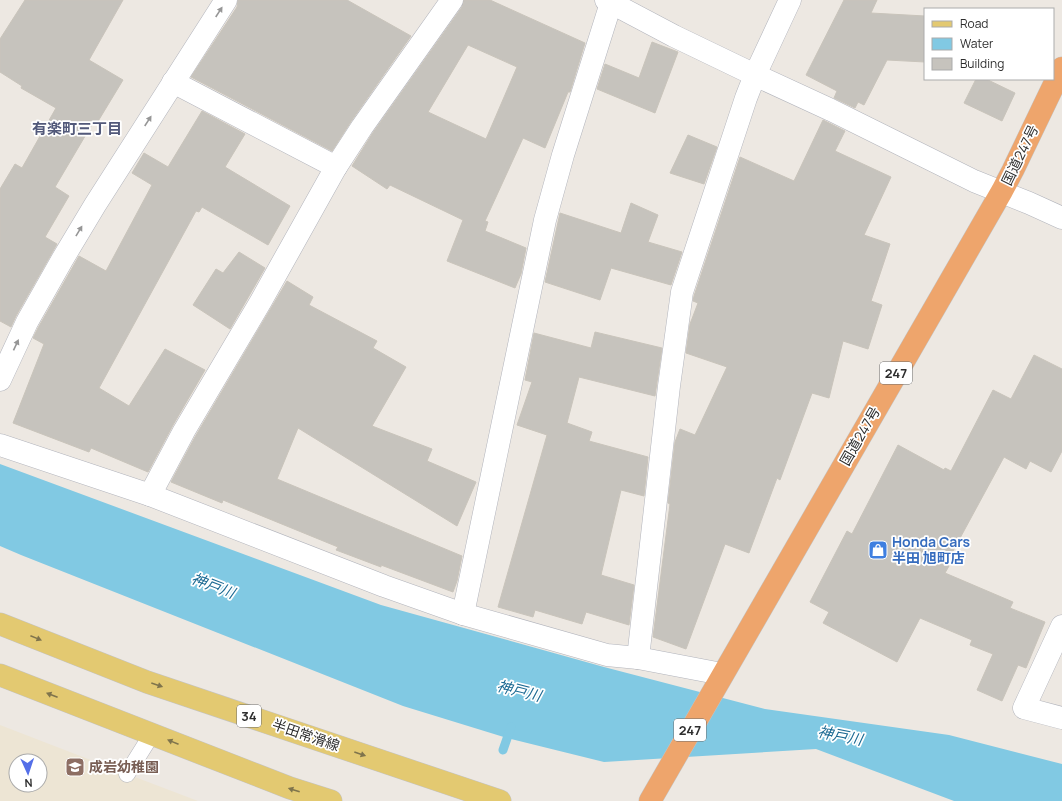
<svg xmlns="http://www.w3.org/2000/svg" width="1062" height="801" viewBox="0 0 1062 801" font-family="Manrope,'Noto Sans JP',sans-serif">
<style>
.education{fill:#ede5d4;fill-rule:evenodd}
.water{fill:#81c9e3}
.lines{fill:none;stroke-linecap:round;stroke-linejoin:round}
.stream{stroke:#81c9e3;stroke-width:9}
.building{fill:#c6c3bd;stroke:#c9c4bb;fill-rule:evenodd}
.lane-casing{stroke:#b2b4bc;stroke-width:17}
.street-casing{stroke:#b2b4bc;stroke-width:23}
.primary-casing{stroke:#c4c4c4;stroke-width:23}
.highway-casing{stroke:#c4c4c4;stroke-width:23}
.lane{stroke:#fff;stroke-width:16}
.street{stroke:#fff;stroke-width:22}
.primary{stroke:#e3c971;stroke-width:22}
.highway{stroke:#eea56c;stroke-width:22}
.oneway{fill:#969696}
.oneway2{fill:#7f744c}
.labels{text-anchor:middle;stroke-width:3.5;stroke-linejoin:round;paint-order:stroke}
.shield{fill:#fff;stroke:#6d6d6d;stroke-width:1}
.shield-label{font-size:13px;font-weight:bold;fill:#2e2e2e}
.street-label{font-size:14px;fill:#2e2e2e;stroke:#fff}
.shop-label{font-size:14px;font-weight:bold;fill:#366cbe;stroke:#fff;text-anchor:start}
.education-label{font-size:14px;font-weight:bold;fill:#785e54;stroke:#fff;text-anchor:start}
.neighbourhood-label{font-size:15px;font-weight:bold;fill:#52597a;stroke:#fff}
.water-label{font-size:15px;font-style:italic;fill:#1c6a93;stroke:#fff}
</style>
<rect width="100%" height="100%" fill="#ede8e2"/>
<path class="education" d="M 0,725 L 127,774 L 198,801 L 0,801 ZM 16,761 L 40,761 L 40,785 L 16,785 Z"/>
<path class="water" d="M 0,464 L 381,605 L 604,667 L 765,709 L 949,735 L 1062,764 L 1062,801 L 954,801 L 816,749 L 604,762 L 507,738 L 403,706 L 21,555 L 0,546 Z"/>
<g class="lines">
<path class="stream" d="M 503,750 L 511,727"/>
</g>
<g class="building">
<path d="M 25,0 L 123,0 L 89,60 L 123,80 L 97,123 L 94,121 L 55,187 L 69,196 L 45,237 L 57,244 L 16,316 L 11,327 L 0,321 L 0,189 L 15,164 L 22,168 L 56,108 L 21,88 L 22,86 L 0,72 L 0,39 Z"/>
<path d="M 238,0 L 347,0 L 411,36 L 352,120 L 332,151 L 191,77 L 237,7 Z"/>
<path d="M 464,0 L 490,0 L 585,43 L 570,92 L 568,92 L 545,148 L 523,138 L 485,221 L 488,222 L 485,231 L 526,248 L 521,274 L 515,288 L 447,261 L 463,220 L 390,185 L 387,189 L 352,166 L 372,134 L 462,7 ZM 468,45 L 517,67 L 486,139 L 428,112 Z"/>
<path d="M 844,0 L 877,0 L 871,13 L 925,16 L 925,62 L 887,60 L 864,105 L 858,102 L 855,108 L 834,98 L 837,91 L 806,75 Z"/>
<path d="M 652,42 L 678,52 L 655,113 L 597,89 L 605,64 L 639,78 Z"/>
<path d="M 976,79 L 986,79 L 1015,93 L 1002,121 L 964,103 Z"/>
<path d="M 202,111 L 245,134 L 225,167 L 290,206 L 268,245 L 202,207 L 199,212 L 196,211 L 99,388 L 129,406 L 165,349 L 205,370 L 173,425 L 148,472 L 91,448 L 89,452 L 13,423 L 44,344 L 33,338 L 38,328 L 79,256 L 106,271 L 152,185 L 132,173 L 144,153 L 168,167 Z"/>
<path d="M 823,120 L 845,131 L 835,151 L 891,177 L 864,235 L 890,244 L 871,301 L 882,305 L 868,349 L 843,341 L 829,398 L 812,393 L 780,480 L 777,478 L 749,553 L 725,544 L 686,649 L 653,637 L 670,504 L 668,503 L 675,442 L 680,429 L 695,435 L 727,367 L 686,353 L 690,324 L 698,303 L 693,301 L 694,296 L 740,157 L 794,181 Z"/>
<path d="M 688,135 L 717,147 L 704,184 L 670,173 Z"/>
<path d="M 631,203 L 658,215 L 648,242 L 682,252 L 671,285 L 611,268 L 600,300 L 545,282 L 560,213 L 621,233 Z"/>
<path d="M 239,252 L 265,268 L 230,329 L 193,305 L 216,269 L 223,273 Z"/>
<path d="M 287,281 L 313,297 L 309,305 L 377,341 L 373,348 L 406,367 L 372,426 L 432,449 L 427,461 L 476,482 L 457,526 L 298,428 L 277,479 L 462,556 L 457,581 L 453,592 L 381,565 L 381,567 L 336,550 L 338,547 L 223,500 L 222,503 L 171,482 L 195,437 Z"/>
<path d="M 595,332 L 662,348 L 655,396 L 579,377 L 567,423 L 592,432 L 589,441 L 648,457 L 644,496 L 621,490 L 601,575 L 634,585 L 629,625 L 586,612 L 582,624 L 535,610 L 533,617 L 498,607 L 547,435 L 517,425 L 532,382 L 525,380 L 534,333 L 591,348 Z"/>
<path d="M 1034,355 L 1062,369 L 1062,451 L 1051,472 L 1030,461 L 1026,469 L 1004,457 L 946,564 L 949,566 L 945,573 L 1013,602 L 1010,608 L 1045,622 L 1026,668 L 1018,665 L 1002,701 L 977,690 L 993,654 L 970,645 L 972,640 L 920,618 L 897,662 L 823,623 L 829,612 L 810,602 L 847,531 L 852,534 L 898,445 L 944,470 L 945,468 L 951,471 L 993,390 L 1011,399 Z"/>
</g>
<g class="lines">
<g class="lane-casing">
<path id="lane" d="M 127,774 L 152,734"/>
</g>
<g class="street-casing">
<g id="street">
<path d="M 606,0 L 674,36 L 755,75 L 831,110 L 974,181 L 1029,203 L 1062,218"/>
<path d="M 173,82 L 336,167"/>
<path d="M 0,380 L 27,322 L 62,260 L 95,205 L 226,0"/>
<path d="M 0,445 L 150,495 L 384,586 L 463,614 L 607,655 L 638,658 L 722,674"/>
<path d="M 150,495 L 184,431 L 261,301 L 336,167 L 362,127 L 452,0"/>
<path d="M 463,614 L 545,220 L 563,155 L 611,3"/>
<path d="M 1062,626 L 1024,708 L 1062,718"/>
<path d="M 638,658 L 669,386 L 682,292 L 746,98 L 755,75 L 790,0"/>
</g>
</g>
<g class="primary-casing">
<g id="primary">
<path d="M 0,624 L 147,682 L 500,801"/>
<path d="M 0,675 L 290,788 L 331,801"/>
</g>
</g>
<g class="highway-casing">
<path id="highway" d="M 650,801 L 1002,191 L 1013,170 L 1062,68"/>
</g>
<use href="#lane" class="lane"/>
<use href="#street" class="street"/>
<use href="#primary" class="primary"/>
<use href="#highway" class="highway"/>
</g>
<defs><path id="oneway-solid" d="M-6-.8H1V-3.2L6.5 0L1 3.2V.8H-6Z"/></defs>
<g class="oneway">
<use href="#oneway-solid" transform="translate(219 12) rotate(-57)"/>
<use href="#oneway-solid" transform="translate(148 121) rotate(-57)"/>
<use href="#oneway-solid" transform="translate(79 231) rotate(-59)"/>
<use href="#oneway-solid" transform="translate(16 345) rotate(-65)"/>
</g>
<g class="oneway2">
<use href="#oneway-solid" transform="translate(36 638) rotate(22)"/>
<use href="#oneway-solid" transform="translate(157 685) rotate(19)"/>
<use href="#oneway-solid" transform="translate(52 695) rotate(-159)"/>
<use href="#oneway-solid" transform="translate(173 742) rotate(-158)"/>
<use href="#oneway-solid" transform="translate(360 754) rotate(19)"/>
<use href="#oneway-solid" transform="translate(294 790) rotate(-162)"/>
</g>
<defs>
<g id="shop-square" transform="scale(1)"><rect x="-9" y="-9" width="18" height="18" rx="4" fill="#3f7fe0" stroke="#fff"/><path d="M-5-2.5h2.3a2.7 3.5 0 0 1 5.4 0H5L5.5 6h-11ZM-1.5-2.5h3a1.5 2.3 0 0 0-3 0Z" fill="#fff"/></g>
<g id="school-square" transform="scale(1)"><rect x="-9" y="-9" width="18" height="18" rx="4" fill="#8d6e63" stroke="#fff"/><path d="M0-5L7-2L0 1L-7-2ZM-4 1L0 2.5L4 1V4Q0 6-4 4Z" fill="#fff"/></g>
</defs>
<g fill-rule="evenodd">
<use href="#shop-square" x="878" y="550"/>
<use href="#school-square" x="75" y="767"/>
</g>
<g class="labels">
<g class="shield">
<rect x="880" y="362" width="32" height="22" rx="3"/>
<rect x="237" y="705" width="24" height="22" rx="3"/>
<rect x="674" y="719" width="32" height="22" rx="3"/>
</g>
<g class="shield-label">
<text x="896" y="378">247</text>
<text x="249" y="721">34</text>
<text x="690" y="735">247</text>
</g>
<g class="street-label">
<text transform="translate(1020 155) rotate(-64)" y="5">国道247号</text>
<text transform="translate(860 436) rotate(-60)" y="5">国道247号</text>
<text transform="translate(306 735) rotate(19)" y="5">半田常滑線</text>
</g>
<g class="shop-label">
<text x="892" y="547">Honda Cars<tspan x="892" dy="16">半田 旭町店</tspan></text>
</g>
<g class="education-label">
<text x="89" y="772">成岩幼稚園</text>
</g>
<g class="neighbourhood-label">
<text x="77" y="134">有楽町三丁目</text>
</g>
<g class="water-label">
<text transform="translate(213 586) rotate(21)" y="5">神戸川</text>
<text transform="translate(519 691) rotate(14)" y="5">神戸川</text>
<text transform="translate(840 736) rotate(11)" y="5">神戸川</text>
</g>
</g>
<rect x="924" y="8" width="130" height="72" fill="#ffffff" stroke="#ababab"/>
<rect x="932" y="21" width="20" height="6" fill="#e3c971" stroke="#ababab"/>
<text x="960" y="28" font-size="12" fill="#2e2e2e">Road</text>
<rect x="932" y="38" width="20" height="12" fill="#81c9e3" stroke="#ababab"/>
<text x="960" y="48" font-size="12" fill="#2e2e2e">Water</text>
<rect x="932" y="58" width="20" height="12" fill="#c6c3bd" stroke="#ababab"/>
<text x="960" y="68" font-size="12" fill="#2e2e2e">Building</text>
<g transform="translate(28 773) rotate(177)"><circle r="19" fill="#ffffff" stroke="#ababab"/>
<path d="M0-3L7 15L0 10L-7 15Z" fill="#546fe8"/>
<text y="-6" font-size="11" font-weight="bold" text-anchor="middle" fill="#2e2e2e">N</text>
</g>
</svg>
